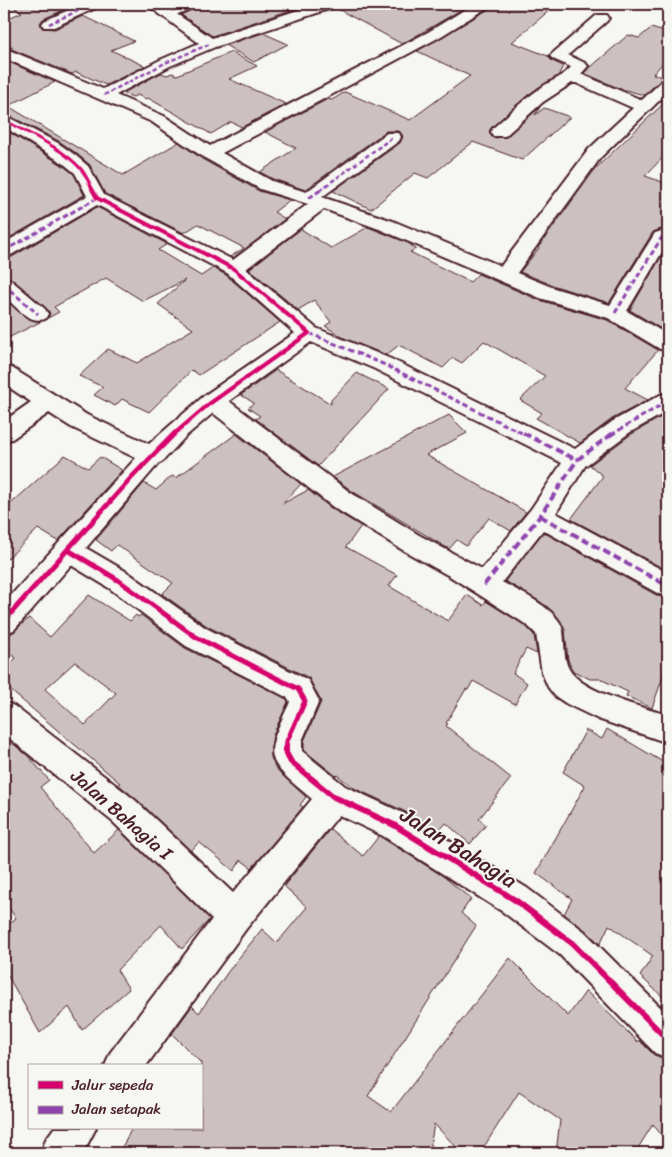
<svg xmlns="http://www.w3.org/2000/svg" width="672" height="1157" viewBox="0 0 672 1157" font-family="Sriracha,sans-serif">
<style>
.building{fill:#ccc1c0;stroke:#4a1f2b;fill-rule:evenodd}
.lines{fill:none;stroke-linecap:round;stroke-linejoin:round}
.service-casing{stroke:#4a1f2b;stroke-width:4}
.minor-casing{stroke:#4a1f2b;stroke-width:4}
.service{fill:#f6f6f2;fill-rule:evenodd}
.minor{fill:#f6f6f2;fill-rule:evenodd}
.quiet-far2{stroke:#8e44ad;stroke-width:2.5;stroke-dasharray:4.5 2.5;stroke-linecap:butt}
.quiet-far1{stroke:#8e44ad;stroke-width:3;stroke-dasharray:5.5 3;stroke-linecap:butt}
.quiet{stroke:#8e44ad;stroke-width:4;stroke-dasharray:8 4;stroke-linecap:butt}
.cycleway-far3-casing{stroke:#f6f6f2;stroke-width:5}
.cycleway-far2-casing{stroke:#f6f6f2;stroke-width:6}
.cycleway-far1-casing{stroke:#f6f6f2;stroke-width:8}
.cycleway-casing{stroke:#f6f6f2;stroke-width:9}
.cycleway-far3{stroke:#d6006c;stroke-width:3}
.cycleway-far2{stroke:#d6006c;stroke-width:4}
.cycleway-far1{stroke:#d6006c;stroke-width:5}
.cycleway{stroke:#d6006c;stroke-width:6}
.labels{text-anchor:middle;stroke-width:4;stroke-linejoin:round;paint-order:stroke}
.street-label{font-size:19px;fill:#4a1f2b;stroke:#f6f6f2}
.near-street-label{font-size:22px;fill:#4a1f2b;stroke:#f6f6f2}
</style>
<rect width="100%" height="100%" fill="#f6f6f2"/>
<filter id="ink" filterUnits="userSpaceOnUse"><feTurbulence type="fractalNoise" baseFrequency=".02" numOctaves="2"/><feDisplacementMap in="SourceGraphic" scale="10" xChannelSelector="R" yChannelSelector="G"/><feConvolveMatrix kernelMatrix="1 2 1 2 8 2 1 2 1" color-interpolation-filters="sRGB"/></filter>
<g filter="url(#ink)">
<g class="building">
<path d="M 8,4 L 59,4 L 68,8 L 43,19 L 40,23 L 42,28 L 55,29 L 83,16 L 134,41 L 111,50 L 145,66 L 106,85 L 76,72 L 72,74 L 9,48 L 13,47 L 4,42 L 4,20 L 22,12 Z"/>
<path d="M 204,4 L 303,4 L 303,6 L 212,36 L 181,15 Z"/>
<path d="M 339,4 L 471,4 L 402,44 L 336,8 Z"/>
<path d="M 492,4 L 557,4 L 512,42 L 548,56 L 552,61 L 563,66 L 558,76 L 528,95 L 492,127 L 489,131 L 493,138 L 506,137 L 540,107 L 535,115 L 544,108 L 570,117 L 522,160 L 473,142 L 428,178 L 415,173 L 371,209 L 333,191 L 400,143 L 403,136 L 399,131 L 386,131 L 305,190 L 273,179 L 260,172 L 296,148 L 265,132 L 328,99 L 332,100 L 345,92 L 410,120 L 470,76 L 417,51 L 489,9 Z"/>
<path d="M 651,28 L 668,33 L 668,57 L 653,74 L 665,78 L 661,80 L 644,95 L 618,88 L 584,73 L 628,35 L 639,38 Z"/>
<path d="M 263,33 L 288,44 L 254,62 L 225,45 Z"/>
<path d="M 231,52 L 257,66 L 229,79 L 286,104 L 242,127 L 231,122 L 211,134 L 148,98 L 146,99 L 137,95 L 133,97 L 123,93 L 161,73 L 167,75 L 172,73 L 177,75 Z"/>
<path d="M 4,60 L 55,82 L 8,106 L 123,175 L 179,142 L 202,159 L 259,191 L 290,200 L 274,212 L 285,219 L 233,258 L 230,257 L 244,248 L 198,224 L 184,233 L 105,194 L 90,165 L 76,153 L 59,141 L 4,113 Z"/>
<path d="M 668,94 L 668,152 L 645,176 L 668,184 L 668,231 L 661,229 L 653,232 L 609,303 L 555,286 L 520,272 L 539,248 L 538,248 L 596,168 L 665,102 L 661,101 Z"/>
<path d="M 4,129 L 62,165 L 74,174 L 84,195 L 4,241 Z"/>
<path d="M 97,207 L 167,244 L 158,250 L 201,276 L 213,268 L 226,275 L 280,322 L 199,375 L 192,370 L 149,412 L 122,399 L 115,406 L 94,395 L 103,387 L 79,376 L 108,349 L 137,363 L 193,329 L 158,304 L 185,280 L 143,301 L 106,278 L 54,307 L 59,312 L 48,318 L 50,313 L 46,308 L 12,279 L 4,277 L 4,259 L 12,257 Z"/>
<path d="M 368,227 L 408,243 L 416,249 L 410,252 L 470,282 L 478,274 L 539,300 L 607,320 L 658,350 L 625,388 L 648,400 L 612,419 L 580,443 L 536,418 L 542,413 L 520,400 L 545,376 L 484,341 L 462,363 L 453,358 L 443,368 L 399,345 L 386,355 L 344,338 L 325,326 L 331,322 L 314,300 L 298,310 L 249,269 L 301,229 L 331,248 Z"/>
<path d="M 668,245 L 668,333 L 630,310 Z"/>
<path d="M 4,298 L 27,318 L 40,322 L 4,340 Z"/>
<path d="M 276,370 L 331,404 L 331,400 L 357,373 L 389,389 L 318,466 L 256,419 L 260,416 L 248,408 L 254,403 L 241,395 Z"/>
<path d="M 668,413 L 668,571 L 571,519 L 603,476 L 590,465 L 630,435 Z"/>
<path d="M 449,415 L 467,433 L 426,455 L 526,512 L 511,531 L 489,518 L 466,546 L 457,540 L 449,549 L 352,491 L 333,477 Z"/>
<path d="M 236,434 L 301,484 L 282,504 L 308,490 L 332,509 L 361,526 L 346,547 L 397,575 L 389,586 L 448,621 L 467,595 L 483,605 L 486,601 L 526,626 L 534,635 L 537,654 L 526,649 L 513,673 L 527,683 L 515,704 L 473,681 L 468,690 L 466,689 L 446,723 L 448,724 L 446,726 L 511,778 L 479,819 L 486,825 L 470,844 L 446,823 L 438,832 L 406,812 L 354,788 L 337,775 L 336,776 L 304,750 L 304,741 L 321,702 L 309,678 L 207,626 L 162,594 L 173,583 L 117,545 L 111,551 L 96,540 L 144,483 L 156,490 L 172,476 L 176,478 Z"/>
<path d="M 65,455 L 88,468 L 100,457 L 122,470 L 58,541 L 38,529 L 4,562 L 4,510 Z"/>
<path d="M 543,532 L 658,596 L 668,599 L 668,662 L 652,708 L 626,696 L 628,692 L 600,679 L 590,679 L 573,671 L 568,660 L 565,630 L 556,615 L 539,601 L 505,581 Z"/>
<path d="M 89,595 L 130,621 L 136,615 L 138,617 L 141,615 L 185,648 L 287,699 L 288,702 L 273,735 L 271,747 L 271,757 L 275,767 L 283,776 L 306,797 L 300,805 L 303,807 L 252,868 L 241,860 L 234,871 L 199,842 L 191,851 L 136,799 L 118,784 L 120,783 L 4,685 L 4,670 L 16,658 L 4,648 L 4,640 L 29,618 L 50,637 ZM 75,662 L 116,693 L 85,725 L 45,689 Z"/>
<path d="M 607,729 L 668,765 L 668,1013 L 660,1004 L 664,998 L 640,976 L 653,956 L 609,925 L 600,944 L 585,930 L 564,914 L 572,899 L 536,873 L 585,786 L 563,772 L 586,730 L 602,739 Z"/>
<path d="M 4,736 L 29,757 L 49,780 L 40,787 L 94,853 L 119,830 L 210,919 L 182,949 L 161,925 L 117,970 L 129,989 L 82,1030 L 69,1007 L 40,1033 L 4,969 L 4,928 L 16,918 L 4,901 Z"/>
<path d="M 330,829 L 363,856 L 379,836 L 443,876 L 471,899 L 461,913 L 476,926 L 368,1096 L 391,1112 L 510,958 L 568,1016 L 586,991 L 638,1042 L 639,1040 L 654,1055 L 668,1060 L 668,1144 L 653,1124 L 635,1153 L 556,1153 L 560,1120 L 519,1092 L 480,1153 L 462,1153 L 434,1124 L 429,1153 L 119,1153 L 132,1128 L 201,1128 L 201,1063 L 172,1034 L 192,1006 L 199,1013 L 230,969 L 262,929 L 277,943 L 307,907 L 284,886 Z"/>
</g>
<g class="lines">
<g class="service-casing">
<path id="service" d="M 192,4 L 202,4 L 173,16 L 166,14 Z"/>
</g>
<g class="minor-casing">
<g id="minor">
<path d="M 82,4 L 100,4 L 98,7 L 54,27 L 44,27 L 42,24 L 44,21 Z"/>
<path d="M 146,4 L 162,4 L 212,38 L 317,4 L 337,4 L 335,7 L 215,47 L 170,66 L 116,95 L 164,116 L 210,146 L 428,32 L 474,4 L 490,4 L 488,7 L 438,38 L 222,153 L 272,181 L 306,192 L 387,133 L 399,133 L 401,137 L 399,141 L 322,197 L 393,221 L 501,266 L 589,149 L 633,108 L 576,83 L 572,83 L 543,102 L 505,136 L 493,136 L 491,132 L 493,128 C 509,114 524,99 542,87 C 552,80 563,77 571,67 L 553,59 L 550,56 L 553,53 L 597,15 L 607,15 L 609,18 L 607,21 L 568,55 L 585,63 L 588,66 L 581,74 L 642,100 L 662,81 L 668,79 L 668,92 L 601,157 L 517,273 L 554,288 L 610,305 L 655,233 L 662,231 L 668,233 L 668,242 L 627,311 L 668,335 L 668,351 L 660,349 L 608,318 L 540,298 L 379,229 L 324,209 L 246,269 L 316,328 L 391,359 L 575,449 L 613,421 L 660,395 L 668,393 L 668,411 L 629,433 L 585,466 L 556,513 L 668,573 L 668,597 L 659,594 L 543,530 L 502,582 C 520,592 560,610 563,631 C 565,643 563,659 569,669 C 581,692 644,708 668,715 L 668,743 L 598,719 L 567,704 L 555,696 L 548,687 L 542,673 L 536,634 L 527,625 L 451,577 L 401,549 L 333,507 L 213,413 L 186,436 L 162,462 L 159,463 L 86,548 L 127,572 L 206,628 L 308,680 L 319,701 L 302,741 L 302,751 L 345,786 L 405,814 L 527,888 L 584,931 L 668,1015 L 668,1058 L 655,1053 L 560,955 L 503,912 L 383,836 L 339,815 L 246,929 L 146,1066 L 105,1066 L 110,1053 L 212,919 L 113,822 L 4,734 L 4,702 L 14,706 L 135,800 L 233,893 L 312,799 C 264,759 263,759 290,702 L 288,698 L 186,646 L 109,588 L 71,565 L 14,630 L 4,633 L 4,603 L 136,458 L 71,427 L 49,413 L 12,439 L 4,442 L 4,421 L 31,402 L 4,384 L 4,366 L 12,368 L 87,415 L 149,444 L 205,395 L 295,333 L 227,273 L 97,205 L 11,255 L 4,257 L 4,243 L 87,196 L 75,173 L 63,163 L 4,127 L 4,115 L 58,143 L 75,155 L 88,166 L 104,195 L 233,260 L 308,204 L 260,189 L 203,157 L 152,122 L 4,58 L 4,48 L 103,89 L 160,60 L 199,43 ZM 311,342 L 375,369 L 562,463 L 531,509 L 482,569 L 419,535 L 351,493 L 229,401 Z"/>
<path d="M 4,279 L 11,280 L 45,309 L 48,314 L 45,319 C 28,324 16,306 4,296 Z"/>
<path d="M 54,1128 L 96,1128 L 83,1153 L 41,1153 L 46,1139 Z"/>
</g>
</g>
<use href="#service" class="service"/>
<use href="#minor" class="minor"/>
<g class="quiet-far2">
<path d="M 49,24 L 93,4"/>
<path d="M 104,95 L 165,63 L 210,44"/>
<path d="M 320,190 L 393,137"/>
</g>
<g class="quiet-far1">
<path d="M 309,198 L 322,189"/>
<path d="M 4,251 L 97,198"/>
<path d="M 4,285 L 38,314"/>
<path d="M 615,313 L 662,237"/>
<path d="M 309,333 L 383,364 L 526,435"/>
<path d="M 611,435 L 668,401"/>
</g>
<g class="quiet">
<path d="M 523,433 L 577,460"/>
<path d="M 540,516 L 668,586"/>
<path d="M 484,585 L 540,516 L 577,460 L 613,433"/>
</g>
<g class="cycleway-far3-casing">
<path id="cycleway-far3" d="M 4,120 C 29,134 61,147 81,169 C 86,175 89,183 93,190"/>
</g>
<g class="cycleway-far2-casing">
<path id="cycleway-far2" d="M 92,189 L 97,198 L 234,269 L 309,333 L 209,404 L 173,435"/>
</g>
<g class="cycleway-far1-casing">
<g id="cycleway-far1">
<path d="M 68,550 L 118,580 L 196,637 L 298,689 L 305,701 L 287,741 L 286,750"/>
<path d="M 4,621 L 133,476 L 175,433"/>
</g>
</g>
<g class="cycleway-casing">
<path id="cycleway" d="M 286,749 L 286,753 L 291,762 L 334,797 L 394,825 L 515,900 L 572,943 L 668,1040"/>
</g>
<use href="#cycleway-far3" class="cycleway-far3"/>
<use href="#cycleway-far2" class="cycleway-far2"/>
<use href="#cycleway-far1" class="cycleway-far1"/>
<use href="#cycleway" class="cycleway"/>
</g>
</g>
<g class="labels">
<g class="street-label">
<text transform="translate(122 814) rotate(41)" y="7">Jalan Bahagia I</text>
</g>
<g class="near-street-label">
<text transform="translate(459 847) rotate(32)" y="8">Jalan Bahagia</text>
</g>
</g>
<rect width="672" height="1157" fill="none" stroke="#f6f6f2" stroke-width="20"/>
<rect x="10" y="10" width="652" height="1137" fill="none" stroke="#4a1f2b" stroke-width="2" filter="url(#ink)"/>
<rect x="28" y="1064" width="175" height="65" fill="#f6f6f2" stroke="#b1a0a2"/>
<rect x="38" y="1081" width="25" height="8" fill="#d6006c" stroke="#b1a0a2"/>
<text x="72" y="1090" font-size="15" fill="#4a1f2b">Jalur sepeda</text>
<rect x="38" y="1106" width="25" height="8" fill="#8e44ad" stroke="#b1a0a2"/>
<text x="72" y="1114" font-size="15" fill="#4a1f2b">Jalan setapak</text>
</svg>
